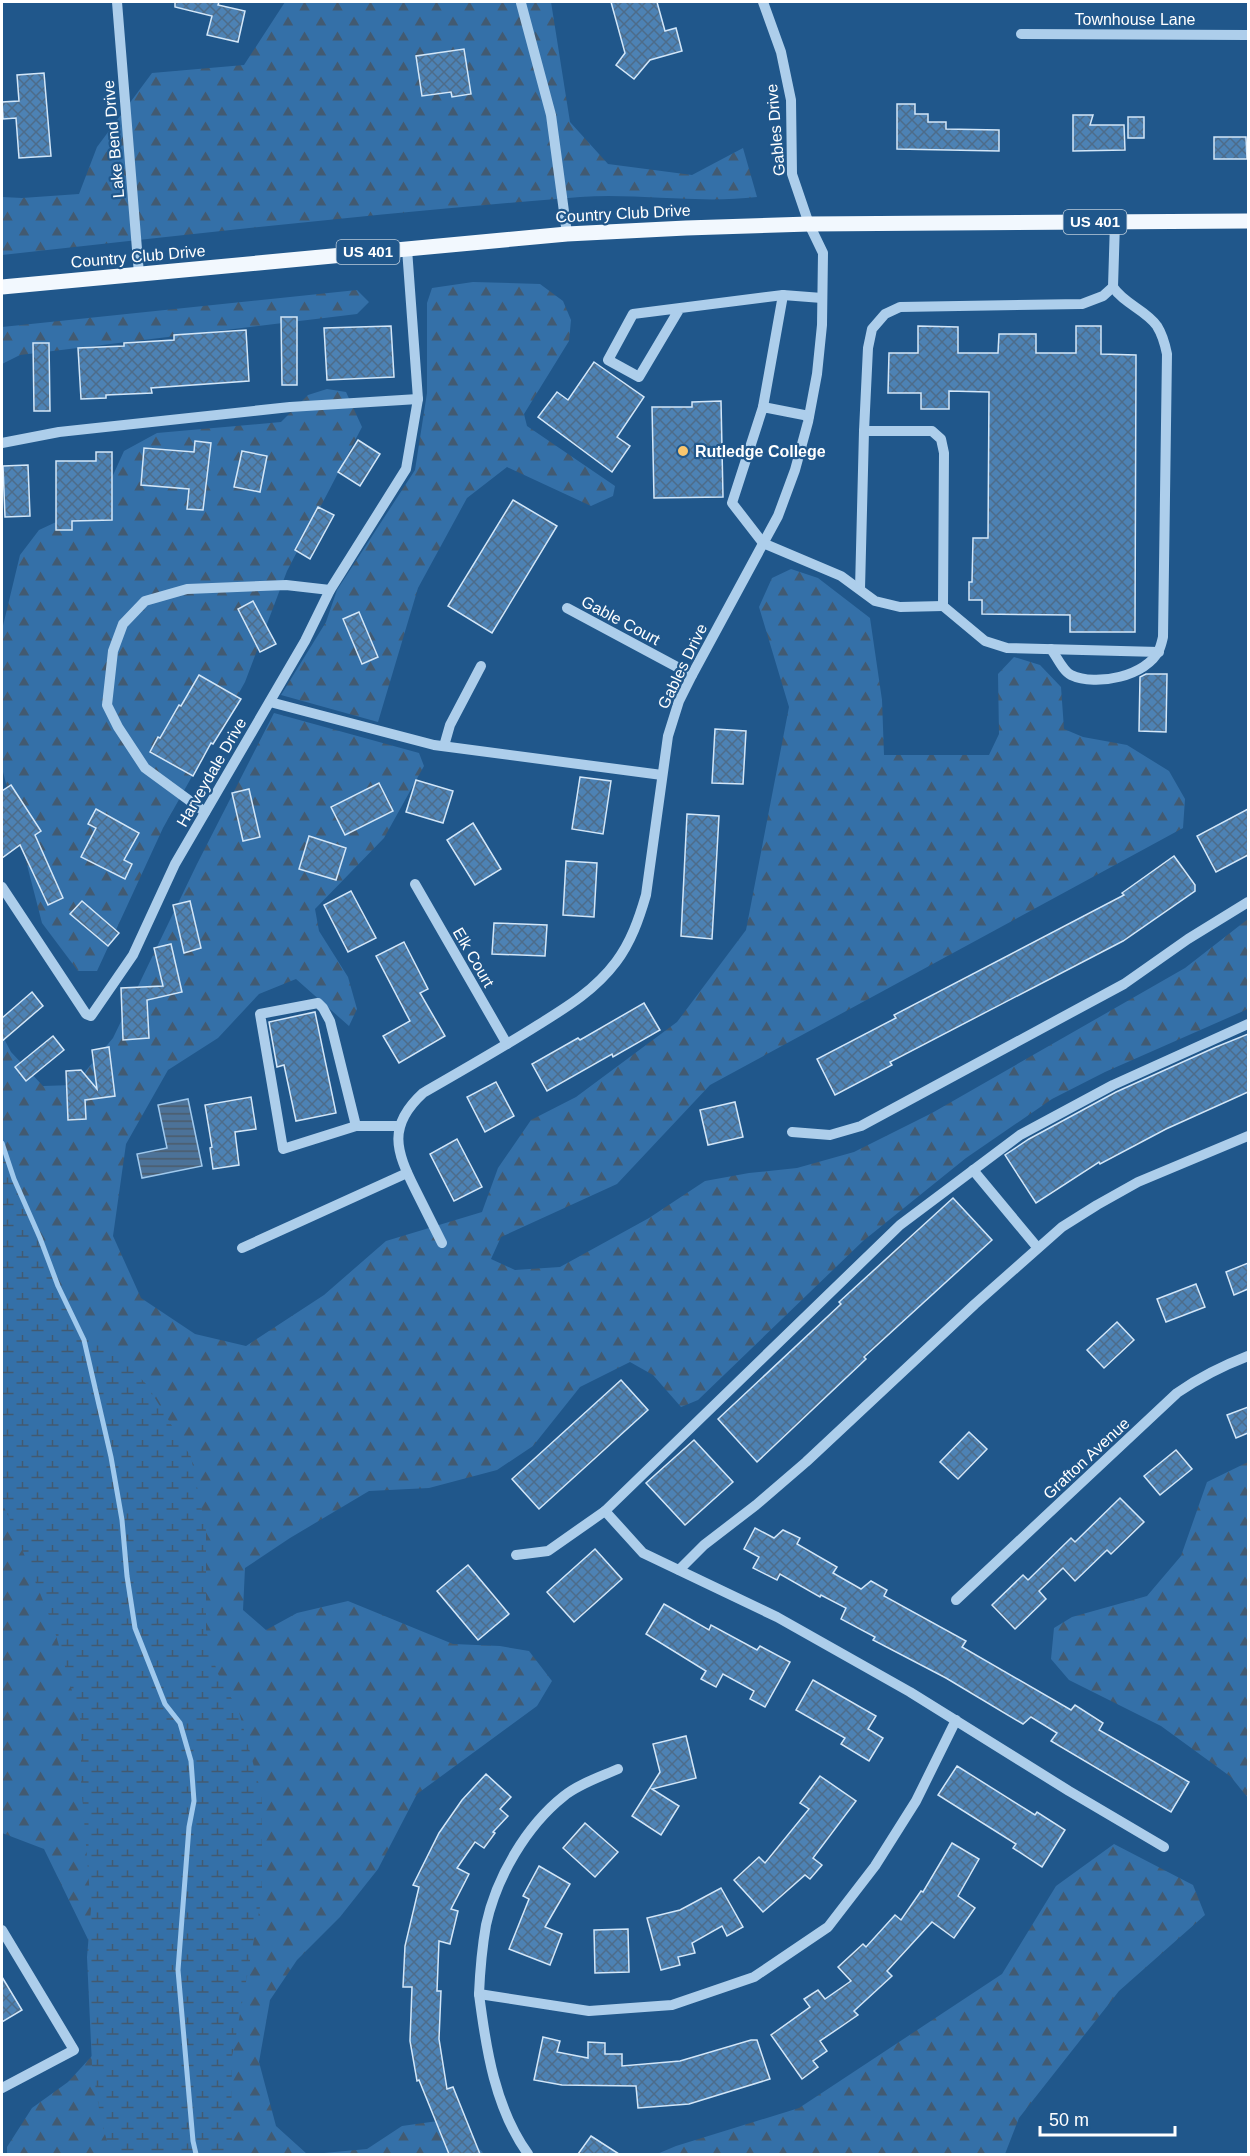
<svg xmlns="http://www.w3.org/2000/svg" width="1250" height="2156" viewBox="0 0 1250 2156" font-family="Helvetica,sans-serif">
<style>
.forest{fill:url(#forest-firs)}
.wetland{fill:url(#wetland-marsh)}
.water{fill:url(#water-rules);stroke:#a0c9ed;stroke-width:1.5}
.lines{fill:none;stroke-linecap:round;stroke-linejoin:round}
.stream{stroke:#a0c9ed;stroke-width:5}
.building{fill:url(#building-cross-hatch);stroke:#d2e6f8;stroke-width:1.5}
.minor{stroke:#adceeb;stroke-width:10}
.major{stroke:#f2f8fe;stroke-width:15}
.poi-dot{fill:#f8c66e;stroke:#20578b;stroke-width:2}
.labels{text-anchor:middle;stroke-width:4.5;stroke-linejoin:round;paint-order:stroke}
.shield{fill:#20578b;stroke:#bccddc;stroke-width:1.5}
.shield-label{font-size:15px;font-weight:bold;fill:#fff}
.street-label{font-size:16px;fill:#fff;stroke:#20578b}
.poi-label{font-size:16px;font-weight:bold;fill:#fff;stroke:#20578b;text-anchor:start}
</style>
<defs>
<pattern id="forest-firs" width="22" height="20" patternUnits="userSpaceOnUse" patternTransform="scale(1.5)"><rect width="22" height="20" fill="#3470a8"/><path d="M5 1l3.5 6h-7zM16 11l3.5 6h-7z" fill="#425a71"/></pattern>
<pattern id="wetland-marsh" width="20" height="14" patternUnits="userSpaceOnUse" patternTransform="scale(1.5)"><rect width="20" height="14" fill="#3470a8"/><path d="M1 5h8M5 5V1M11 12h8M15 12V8" fill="none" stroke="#425a71"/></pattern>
<pattern id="water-rules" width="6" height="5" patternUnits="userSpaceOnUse" patternTransform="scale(1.5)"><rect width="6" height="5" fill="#4c7298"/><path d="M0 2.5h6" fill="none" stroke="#4c5b6a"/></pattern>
<pattern id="building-cross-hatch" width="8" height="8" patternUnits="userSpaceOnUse" patternTransform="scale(1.5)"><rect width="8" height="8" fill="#4d82b4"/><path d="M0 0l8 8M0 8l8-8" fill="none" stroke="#4d6c8a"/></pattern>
</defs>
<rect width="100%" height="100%" fill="#20578b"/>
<g class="forest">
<path d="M 285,2 L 551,2 L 570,122 L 608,164 L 692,175 L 743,148 L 757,197 C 698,204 639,193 580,197 C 387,212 194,234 2,255 L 2,197 L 22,198 L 79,194 L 97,147 L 152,73 L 244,65 Z"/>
<path d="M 473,282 L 540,284 L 563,301 L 571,320 L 569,341 L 524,414 L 527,426 L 615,486 L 613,496 L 591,506 L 507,467 L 467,498 L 418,588 L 378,722 L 281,695 L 326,622 L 337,590 L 415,470 L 427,393 L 427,303 L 432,288 Z"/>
<path d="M 357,290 L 369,302 L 357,314 L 20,355 L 2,364 L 2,327 Z"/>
<path d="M 327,389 L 346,392 L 362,427 L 287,571 L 245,682 L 163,828 L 97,971 L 78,971 L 42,923 L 2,768 L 2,630 L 20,555 L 39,530 L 84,509 L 104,495 L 124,451 L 157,433 L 281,422 L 308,395 Z"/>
<path d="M 791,569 L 818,578 L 870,618 L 882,700 L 884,755 L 989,755 L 999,734 L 998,674 L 1014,657 L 1040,665 L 1061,687 L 1064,729 L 1083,737 L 1127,745 L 1169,771 L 1185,799 L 1183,828 L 710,1085 L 617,1184 L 501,1237 L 491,1259 L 515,1270 L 560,1267 L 649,1218 L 705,1181 L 749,1173 L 797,1168 L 854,1152 L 932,1113 L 1185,968 L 1248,919 L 1248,1009 L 1105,1072 L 1052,1099 L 966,1158 L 863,1241 L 698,1400 L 681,1407 L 653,1375 L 630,1362 L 580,1387 L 533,1446 L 497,1470 L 429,1488 L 369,1491 L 290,1538 L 245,1568 L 243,1610 L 266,1630 L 297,1613 L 348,1601 L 453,1644 L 500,1646 L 529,1651 L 552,1681 L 537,1706 L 417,1794 L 378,1869 L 340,1917 L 297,1960 L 270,2000 L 259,2062 L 276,2126 L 307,2154 L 7,2154 L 7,2147 L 32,2108 L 68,2082 L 102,2045 L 99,1962 L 44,1849 L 2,1833 L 2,1035 L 11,1052 L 43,1086 L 74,1085 L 113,1038 L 197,864 L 274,713 L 419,753 L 424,766 L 384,838 L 315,909 L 319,931 L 348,977 L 357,1009 L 349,1026 L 296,979 L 259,994 L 218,1038 L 168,1070 L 126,1144 L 113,1236 L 141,1298 L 195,1334 L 246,1346 L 324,1295 L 386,1241 L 482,1212 L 498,1168 L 531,1120 L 576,1097 L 677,1022 L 746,930 L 789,707 L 759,607 L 772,578 Z"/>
<path d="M 1248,1462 L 1248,1798 L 1231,1777 L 1161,1726 L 1069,1680 L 1051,1659 L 1054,1628 L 1072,1617 L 1147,1596 L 1181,1556 L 1207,1482 Z"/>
<path d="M 1114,1844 L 1193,1885 L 1205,1915 L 1119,1991 L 1019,2118 L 1005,2154 L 657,2154 L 676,2146 L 799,2108 L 1002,1974 L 1056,1886 Z"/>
<path d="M 445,2120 L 485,2154 L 313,2154 L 367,2149 L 402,2126 Z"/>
</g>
<path class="wetland" d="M 2,1143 L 14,1179 L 78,1325 L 116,1352 L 147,1385 L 191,1457 L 206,1531 L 206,1630 L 217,1672 L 239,1712 L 262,1796 L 262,1896 L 232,2057 L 231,2136 L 237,2154 L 111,2154 L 101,2121 L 92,2065 L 87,1957 L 91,1909 L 81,1781 L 81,1722 L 53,1625 L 10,1520 L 2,1503 Z"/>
<path class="water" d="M 188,1099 L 202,1166 L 142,1178 L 137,1154 L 167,1148 L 158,1105 Z"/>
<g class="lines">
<path class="stream" d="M 2,1143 L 14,1179 L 40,1238 L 58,1286 L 84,1340 L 111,1457 L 122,1520 L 127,1576 L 135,1628 L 165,1704 L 180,1723 L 191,1761 L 194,1801 L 189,1827 L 178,1970 L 193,2141 L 196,2154"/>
</g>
<g class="building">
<path d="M 175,2 L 219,2 L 218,5 L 245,11 L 238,42 L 207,35 L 212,16 L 175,7 Z"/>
<path d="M 611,2 L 657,2 L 665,31 L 676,28 L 682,51 L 650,60 L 634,79 L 616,65 L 625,53 Z"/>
<path d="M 464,49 L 471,94 L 452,97 L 451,92 L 422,96 L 416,56 Z"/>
<path d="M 44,73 L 51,156 L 19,158 L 16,118 L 3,119 L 2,102 L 19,101 L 17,75 Z"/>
<path d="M 897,104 L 915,104 L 915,114 L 928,114 L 928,122 L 946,122 L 946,129 L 999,130 L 999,151 L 897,149 Z"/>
<path d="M 1073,115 L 1093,115 L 1090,125 L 1124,125 L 1125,150 L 1073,151 Z"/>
<rect x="1128" y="117" width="16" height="21"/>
<path d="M 1214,137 L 1246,137 L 1247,159 L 1214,159 Z"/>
<path d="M 281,317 L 297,317 L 297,385 L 282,385 Z"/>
<path d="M 391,326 L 394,377 L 327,380 L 324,328 Z"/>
<path d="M 918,326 L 958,327 L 958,353 L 998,353 L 999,334 L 1036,334 L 1036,353 L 1076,353 L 1076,326 L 1101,326 L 1101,354 L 1136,355 L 1135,632 L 1070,632 L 1070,615 L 982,614 L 982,600 L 969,600 L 969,582 L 972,582 L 973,538 L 988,538 L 989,392 L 949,391 L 949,409 L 921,409 L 921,393 L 888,393 L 889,353 L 918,353 Z"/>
<path d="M 246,330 L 249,381 L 151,388 L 152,393 L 106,395 L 106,398 L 81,399 L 78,348 L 124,346 L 124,343 L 174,340 L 174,335 Z"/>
<path d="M 33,343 L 49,343 L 50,411 L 34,411 Z"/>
<path d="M 594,362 L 644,397 L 617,437 L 630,446 L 612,472 L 538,417 L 557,392 L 568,400 Z"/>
<path d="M 721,401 L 723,497 L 654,498 L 652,407 L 692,407 L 692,402 Z"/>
<path d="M 358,440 L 380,454 L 360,486 L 338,472 Z"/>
<path d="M 195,441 L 211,443 L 203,510 L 187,509 L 189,489 L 141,485 L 144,448 L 194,452 Z"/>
<path d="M 242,451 L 267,456 L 260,492 L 234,487 Z"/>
<path d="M 96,452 L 112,452 L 112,520 L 72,521 L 72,530 L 56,530 L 56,461 L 96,461 Z"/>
<path d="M 28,465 L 30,516 L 5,517 L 3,466 Z"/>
<path d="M 513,500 L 557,526 L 492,633 L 448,606 Z"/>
<path d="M 318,507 L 334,515 L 310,559 L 295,550 Z"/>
<path d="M 253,601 L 276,644 L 260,652 L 238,609 Z"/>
<path d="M 359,612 L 378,657 L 362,664 L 343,619 Z"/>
<path d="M 1146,674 L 1167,674 L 1166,732 L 1139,731 L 1140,677 Z"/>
<path d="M 199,675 L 241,699 L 213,744 L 211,743 L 193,776 L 150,752 L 158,737 L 160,738 L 179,705 L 181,706 Z"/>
<path d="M 715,729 L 746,731 L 743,784 L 712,783 Z"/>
<path d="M 580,777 L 611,781 L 603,834 L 572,829 Z"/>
<path d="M 416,780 L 453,791 L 443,823 L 406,812 Z"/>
<path d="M 379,783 L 393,811 L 345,835 L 331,807 Z"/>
<path d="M 11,785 L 41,831 L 35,835 L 63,898 L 48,905 L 20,845 L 2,858 L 2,791 Z"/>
<path d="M 249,789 L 260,837 L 243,841 L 232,793 Z"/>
<path d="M 96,809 L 139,833 L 124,860 L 132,864 L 125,879 L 81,857 L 96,828 L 88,824 Z"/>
<path d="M 1248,809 L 1248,855 L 1216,872 L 1197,836 Z"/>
<path d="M 687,814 L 719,816 L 712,939 L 681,936 Z"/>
<path d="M 473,823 L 501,869 L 475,885 L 447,840 Z"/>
<path d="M 309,836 L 346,848 L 336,880 L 299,869 Z"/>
<path d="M 1174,856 L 1195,885 L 1195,891 L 1123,941 L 890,1062 L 892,1065 L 835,1095 L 817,1059 L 896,1018 L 894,1015 L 1124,895 L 1122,893 Z"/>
<path d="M 566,861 L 597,863 L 594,917 L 563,915 Z"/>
<path d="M 351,891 L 376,938 L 348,952 L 324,905 Z"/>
<path d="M 82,901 L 119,933 L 108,946 L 70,914 Z"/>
<path d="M 190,901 L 201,948 L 184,953 L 173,905 Z"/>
<path d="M 494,923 L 547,925 L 545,956 L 492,954 Z"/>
<path d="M 404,942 L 428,989 L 420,993 L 445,1036 L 399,1063 L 383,1036 L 410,1021 L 376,956 Z"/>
<path d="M 171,944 L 182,992 L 147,1000 L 149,1038 L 123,1040 L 121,988 L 163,986 L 154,948 Z"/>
<path d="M 32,992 L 43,1006 L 2,1041 L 2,1018 Z"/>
<path d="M 644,1003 L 660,1030 L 613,1057 L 612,1054 L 547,1091 L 532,1064 L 578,1038 L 580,1040 Z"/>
<path d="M 315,1012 L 336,1113 L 296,1121 L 284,1065 L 277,1067 L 269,1022 Z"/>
<path d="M 1248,1034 L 1248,1092 L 1166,1129 L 1100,1164 L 1099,1162 L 1036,1203 L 1005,1155 L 1029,1139 L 1116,1092 L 1216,1047 Z"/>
<path d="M 53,1036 L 64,1050 L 26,1081 L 15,1067 Z"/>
<path d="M 109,1047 L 115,1096 L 85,1100 L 86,1119 L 68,1120 L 66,1071 L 81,1070 L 97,1089 L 92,1050 Z"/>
<path d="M 496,1082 L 514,1116 L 485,1132 L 467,1097 Z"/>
<path d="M 251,1097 L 256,1129 L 235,1132 L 239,1165 L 213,1169 L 210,1148 L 212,1147 L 205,1105 Z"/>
<path d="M 735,1102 L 743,1137 L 708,1145 L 700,1110 Z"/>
<path d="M 457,1139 L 482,1187 L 454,1201 L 430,1154 Z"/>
<path d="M 953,1198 L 992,1240 L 864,1357 L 866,1359 L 757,1462 L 718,1419 L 841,1304 L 839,1302 Z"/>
<path d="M 1248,1263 L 1248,1289 L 1234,1295 L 1226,1272 Z"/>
<path d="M 1196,1284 L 1205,1307 L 1166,1322 L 1157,1299 Z"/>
<path d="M 1117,1322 L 1134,1340 L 1104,1368 L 1087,1350 Z"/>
<path d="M 621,1380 L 648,1410 L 539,1509 L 512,1479 Z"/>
<path d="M 1248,1407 L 1248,1433 L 1236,1438 L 1227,1415 Z"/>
<path d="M 969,1432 L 987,1449 L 958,1479 L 940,1462 Z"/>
<path d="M 694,1440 L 733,1482 L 685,1525 L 646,1483 Z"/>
<path d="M 1176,1450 L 1192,1469 L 1160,1495 L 1144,1476 Z"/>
<path d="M 1120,1498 L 1144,1522 L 1111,1554 L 1107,1550 L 1075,1581 L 1063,1568 L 1039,1591 L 1046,1599 L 1015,1629 L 992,1605 L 1023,1575 L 1028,1580 L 1071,1538 L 1075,1542 Z"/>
<path d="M 755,1528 L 774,1538 L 783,1530 L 800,1538 L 797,1544 L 837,1567 L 833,1573 L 861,1589 L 871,1581 L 887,1590 L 884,1596 L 966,1641 L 962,1647 L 1071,1710 L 1075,1705 L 1103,1723 L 1099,1730 L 1189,1782 L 1171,1812 L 1051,1741 L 1057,1733 L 1031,1717 L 1023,1724 L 946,1678 L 873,1640 L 875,1637 L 841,1619 L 846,1608 L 821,1595 L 820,1597 L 780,1574 L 777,1580 L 753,1568 L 759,1557 L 744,1549 Z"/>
<path d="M 595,1549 L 622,1579 L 574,1622 L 547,1592 Z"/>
<path d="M 468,1565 L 509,1614 L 478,1640 L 437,1591 Z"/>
<path d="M 664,1604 L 709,1630 L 711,1625 L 757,1650 L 760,1646 L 790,1662 L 765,1707 L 750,1699 L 754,1691 L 723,1674 L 716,1687 L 701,1679 L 706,1671 L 646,1634 Z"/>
<path d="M 813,1680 L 876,1716 L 868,1729 L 883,1738 L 869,1761 L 841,1744 L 845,1738 L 796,1710 Z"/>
<path d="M 686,1736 L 696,1778 L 652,1789 L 679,1806 L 661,1835 L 632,1816 L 660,1772 L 653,1744 Z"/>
<path d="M 957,1766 L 1035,1815 L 1037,1812 L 1065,1830 L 1042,1867 L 1013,1848 L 1016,1844 L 938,1795 Z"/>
<path d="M 486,1774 L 511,1797 L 500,1809 L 508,1816 L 493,1832 L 495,1833 L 484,1848 L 475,1842 L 457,1868 L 469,1874 L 451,1909 L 458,1911 L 450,1944 L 439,1941 L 437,1991 L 441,1991 L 439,2039 L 447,2089 L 453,2087 L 480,2154 L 449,2154 L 419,2080 L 417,2081 L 410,2041 L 412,1987 L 403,1987 L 405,1946 L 419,1887 L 413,1885 L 439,1833 L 462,1800 Z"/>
<path d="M 820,1776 L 856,1801 L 813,1858 L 822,1865 L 810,1879 L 805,1875 L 763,1912 L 734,1880 L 759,1857 L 765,1863 L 809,1809 L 800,1803 Z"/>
<path d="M 585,1823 L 618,1852 L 595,1877 L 563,1848 Z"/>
<path d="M 952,1843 L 979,1859 L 958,1896 L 975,1908 L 954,1938 L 932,1922 L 887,1971 L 892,1976 L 854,2011 L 858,2015 L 820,2041 L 827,2051 L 813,2061 L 818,2067 L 802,2079 L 771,2035 L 810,2007 L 804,1999 L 818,1990 L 825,1999 L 851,1981 L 838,1967 L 863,1944 L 866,1947 L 895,1915 L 901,1920 L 921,1891 L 923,1892 Z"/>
<path d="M 539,1866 L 570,1884 L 545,1927 L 562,1934 L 550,1965 L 509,1949 L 529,1899 L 523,1896 Z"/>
<path d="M 721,1888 L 743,1927 L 727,1936 L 722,1926 L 692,1943 L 695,1953 L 678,1957 L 680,1965 L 661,1970 L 647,1918 L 680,1910 Z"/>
<path d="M 628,1929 L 629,1972 L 595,1973 L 594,1930 Z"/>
<path d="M 2,1977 L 22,2010 L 2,2022 Z"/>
<path d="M 543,2037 L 560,2041 L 557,2052 L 588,2058 L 588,2042 L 605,2043 L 605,2054 L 622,2054 L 622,2066 L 680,2061 L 751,2040 L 757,2040 L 770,2079 L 689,2104 L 638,2108 L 636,2086 L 562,2085 L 534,2080 Z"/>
<path d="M 591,2136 L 619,2154 L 578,2154 Z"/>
</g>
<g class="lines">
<g class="minor">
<path d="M 117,2 L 139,274"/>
<path d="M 521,3 L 551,115 L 567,234"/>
<path d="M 1021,34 L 1248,35"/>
<path d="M 680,308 L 639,377 L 608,360 L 633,314 L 783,295 L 822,298"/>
<path d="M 763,407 L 783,295"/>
<path d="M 809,416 L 763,407 L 732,503 L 763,543 L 841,576 L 875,601 L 900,607 L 943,606"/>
<path d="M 864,431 L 932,431 L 941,439 L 944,453 L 943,606 L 985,641 L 1007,648 L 1159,652"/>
<path d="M 2,443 L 59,432 L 290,407 L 418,399"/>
<path d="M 860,589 L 864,431 L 868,348 L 872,329 L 885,314 L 900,307 L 1082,304 L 1103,296 L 1113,287 L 1115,222"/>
<path d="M 567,608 L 692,675"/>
<path d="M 1051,649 C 1057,657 1063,671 1071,675 C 1096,687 1147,676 1159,650 C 1161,646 1162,641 1163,637 L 1167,354 C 1165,344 1162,334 1157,326 C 1146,310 1124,304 1113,287"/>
<path d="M 270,702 L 434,745 L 662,775"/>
<path d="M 444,746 L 450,725 L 481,666"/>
<path d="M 205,812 L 145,768 L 118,727 L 107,705 L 113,651 L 123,624 L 145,601 L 187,589 L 286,585 L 330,590"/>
<path d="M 415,884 L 507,1044"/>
<path d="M 2,887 L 86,1014 L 91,1016 L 133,955 L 175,864 L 305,641 L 330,590 L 406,469 L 418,399 L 407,249"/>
<path d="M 356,1126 L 330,1021 L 323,1008 L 318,1003 L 260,1014 L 283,1149 L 356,1126 L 399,1126"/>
<path d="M 792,1132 L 830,1135 L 861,1126 L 1124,984 L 1188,939 L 1248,902"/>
<path d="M 973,1170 L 1037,1247"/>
<path d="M 442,1243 C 433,1225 424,1207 415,1189 C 396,1151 387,1126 423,1093 C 461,1071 500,1049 538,1025 C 567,1007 595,990 616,962 C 631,942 639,919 646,895 L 668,736 L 679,701 L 692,675 L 778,516 L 795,470 L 808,422 L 817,374 L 822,325 L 823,253 L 809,224 L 792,174 L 791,100 L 781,52 L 763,2"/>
<path d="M 242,1248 L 407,1173"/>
<path d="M 605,1511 L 643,1553 L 777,1617 L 910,1692 L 1069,1791 L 1164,1847"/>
<path d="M 516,1555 L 548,1551 L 605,1511 L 900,1225 L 1020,1135 L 1113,1085 L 1248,1024"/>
<path d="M 679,1570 L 704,1545 L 756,1505 L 806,1462 L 975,1304 L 1062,1227 L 1097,1205 L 1138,1182 L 1248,1136"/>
<path d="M 956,1600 L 1177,1393 C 1200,1377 1222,1366 1248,1356"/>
<path d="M 618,1769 C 600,1777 579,1784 564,1796 C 526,1826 496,1878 486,1925 C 482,1948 480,1971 479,1994 L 589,2011 L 672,2005 L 754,1977 L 828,1927 L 875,1866 L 916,1801 L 956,1720"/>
<path d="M 2,1930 L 74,2050 L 2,2088"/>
<path d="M 479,1994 C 486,2049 495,2108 528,2154"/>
</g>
<path class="major" d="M 2,287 L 567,234 L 686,228 L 809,224 L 1248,221"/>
</g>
<circle class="poi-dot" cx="683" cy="451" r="6"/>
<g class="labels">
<g class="shield">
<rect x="1063.5" y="210" width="63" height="24" rx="4.5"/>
<rect x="336.5" y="240" width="63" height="24" rx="4.5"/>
</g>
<g class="shield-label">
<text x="1095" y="227">US 401</text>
<text x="368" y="257">US 401</text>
</g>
<g class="street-label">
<text x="1135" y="25">Townhouse Lane</text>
<text transform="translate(775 130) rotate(-95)" y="6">Gables Drive</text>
<text transform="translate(113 139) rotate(-95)" y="6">Lake Bend Drive</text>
<text transform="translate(623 213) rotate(-3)" y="6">Country Club Drive</text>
<text transform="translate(138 256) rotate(-5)" y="6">Country Club Drive</text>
<text transform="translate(621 620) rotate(28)" y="6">Gable Court</text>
<text transform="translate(682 666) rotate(-64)" y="6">Gables Drive</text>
<text transform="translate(211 772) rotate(-60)" y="6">Harveydale Drive</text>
<text transform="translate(474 957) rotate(60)" y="6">Elk Court</text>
<text transform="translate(1086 1458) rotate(-43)" y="6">Grafton Avenue</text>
</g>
<g class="poi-label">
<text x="695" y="457">Rutledge College</text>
</g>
</g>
<rect width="1250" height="2156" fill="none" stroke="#ffffff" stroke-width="6"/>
<path d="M1040 2126v9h135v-9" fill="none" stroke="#ffffff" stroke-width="3"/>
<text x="1049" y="2126" font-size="18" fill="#ffffff" stroke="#20578b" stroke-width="4.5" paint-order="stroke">50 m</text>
</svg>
